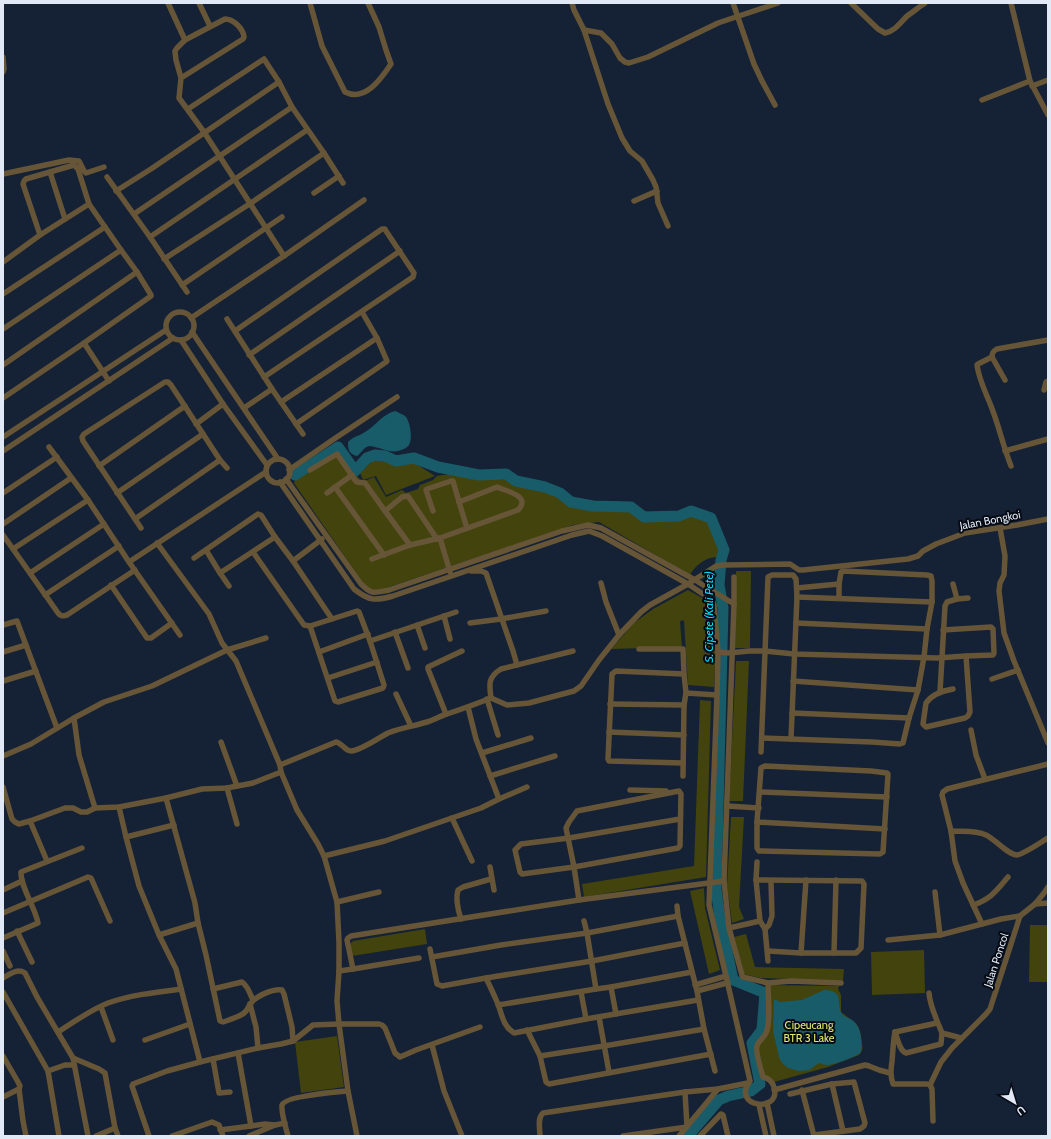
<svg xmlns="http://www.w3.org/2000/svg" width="1051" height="1139" viewBox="0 0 1051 1139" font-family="Cabin,sans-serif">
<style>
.green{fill:#42430d}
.water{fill:#195c69}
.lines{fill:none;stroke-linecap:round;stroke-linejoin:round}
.river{stroke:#195c69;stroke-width:11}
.minor{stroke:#665537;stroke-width:5.5}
.labels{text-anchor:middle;stroke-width:4;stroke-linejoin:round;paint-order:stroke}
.street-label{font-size:11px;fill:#e1e9f7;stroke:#060b13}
.park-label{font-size:11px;fill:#e5ea73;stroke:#060b13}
.water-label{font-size:12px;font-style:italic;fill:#04dafa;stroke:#060b13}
</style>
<rect width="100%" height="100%" fill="#152135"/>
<g class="green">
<path d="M 338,451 L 362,482 L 374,477 L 386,497 L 402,490 L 406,493 L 418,489 L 420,485 L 433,480 L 437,476 L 449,474 L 505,480 L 554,493 L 571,504 L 599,509 L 630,509 L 644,519 L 680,519 L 691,514 L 710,519 L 722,551 L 719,557 C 707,556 695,565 690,575 L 599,522 L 573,525 L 386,588 L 375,591 L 366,587 L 294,483 L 296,477 Z"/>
<path d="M 378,459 L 399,466 L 410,462 L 413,462 L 435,476 L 386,495 L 376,476 L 363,480 L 360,473 L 372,461 Z"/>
<path d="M 736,571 L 751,571 L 750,648 L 735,648 Z"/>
<path d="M 688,590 L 711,603 L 716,642 L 714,687 L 688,685 L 684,621 L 682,620 L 680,622 L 682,647 L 611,649 L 634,623 L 653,609 Z"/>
<path d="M 736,661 L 749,661 L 743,801 L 729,801 Z"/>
<path d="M 700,700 L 711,701 L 706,877 L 584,897 L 582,884 L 694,866 Z"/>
<path d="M 731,817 L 744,817 L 739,907 L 744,919 L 732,923 L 727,885 Z"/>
<path d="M 704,888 L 705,908 L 720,970 L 709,974 L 690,891 Z"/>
<path d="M 1030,925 L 1048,925 L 1048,982 L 1029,982 Z"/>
<path d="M 425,929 L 427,944 L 352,956 L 349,945 L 353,941 Z"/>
<path d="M 746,934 L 755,967 L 844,969 L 843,981 L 760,978 L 744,974 L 734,937 Z"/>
<path d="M 924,950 L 925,993 L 872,995 L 871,952 Z"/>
<path d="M 769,985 L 839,986 L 838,989 L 841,995 L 841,1012 C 856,1024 860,1022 862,1043 C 863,1047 863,1051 859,1055 L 828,1067 L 774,1082 L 764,1075 L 758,1046 L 766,1035 Z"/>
<path d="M 337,1036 L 344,1087 L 301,1093 L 295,1042 Z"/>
</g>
<g class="water">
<path d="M 395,411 C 399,413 403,414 406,417 C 410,422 413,439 409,445 C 407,448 402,450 398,451 C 389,453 379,447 370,446 C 363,447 362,453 357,456 C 349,454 348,450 348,442 C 355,435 358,437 365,432 C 376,426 381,415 395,411 Z"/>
<path d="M 824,990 C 846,991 835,1003 842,1014 C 844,1017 849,1018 852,1020 C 862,1027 862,1041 861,1052 C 856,1057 836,1064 828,1065 C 825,1065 822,1064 819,1063 L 809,1070 L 799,1071 L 788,1068 L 782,1063 L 779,1057 L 773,1031 L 774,1000 L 777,1000 L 779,1002 L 802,1000 Z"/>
</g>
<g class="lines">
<path class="river" d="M 295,475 L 338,447 L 355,471 L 367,458 L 375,455 L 385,456 L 396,461 L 414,458 L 438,467 L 479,475 L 506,474 L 516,481 L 545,487 L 560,493 L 571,502 L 593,506 L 631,507 L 644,517 L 679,516 L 691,511 L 711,518 L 724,550 L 721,560 L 719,585 L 723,608 L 716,889 L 720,918 L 733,980 L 765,993 L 762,1030 L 752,1043 L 760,1084 L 751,1091 L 728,1096 L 719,1100 L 688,1136"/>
<g class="minor">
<path d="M 168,3 L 185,40"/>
<path d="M 199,3 L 210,26"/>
<path d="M 310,3 L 322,46 L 345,92 C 365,102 381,79 391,64 L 386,50 L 379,27 L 368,3"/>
<path d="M 572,3 L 574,10 L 584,30 L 608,104 L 622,138 L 630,151 L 642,161 L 653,180 L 656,187 L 658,203 L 668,226"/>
<path d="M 733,3 L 754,64 L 762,81 L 775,105"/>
<path d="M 851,3 L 878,29 L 885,33 C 895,31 900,23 907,16 C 913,12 919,7 925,3"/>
<path d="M 1011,3 L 1030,81 L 1048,115"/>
<path d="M 584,30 L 601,33 L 612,44 L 620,58 L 625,62 L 629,63 L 648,57 L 718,23 L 778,3"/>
<path d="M 3,57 L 4,69 L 3,72"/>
<path d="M 181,78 L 243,39 L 244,37 C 243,28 233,19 225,19 L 185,40 L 177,48 L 175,51 L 176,60 L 181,78 L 179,98 L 204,132 L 284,256"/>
<path d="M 1032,86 L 1048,80"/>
<path d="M 982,100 L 1030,81"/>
<path d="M 188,109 L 264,59 L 279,82 L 292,107 L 324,153 L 343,183"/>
<path d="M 50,172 L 65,219"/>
<path d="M 3,174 L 69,160 L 79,161 L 84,171 L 86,173 L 104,167"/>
<path d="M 107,177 L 150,237 L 187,292"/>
<path d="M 116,191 L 151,169 L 279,82"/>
<path d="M 314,193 L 339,176"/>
<path d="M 634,201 L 657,191"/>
<path d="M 134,214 L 292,107"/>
<path d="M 150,237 L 307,130"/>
<path d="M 164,259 L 251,203 L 324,153"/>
<path d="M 3,262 L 40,235 L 89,204"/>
<path d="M 182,285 L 282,217"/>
<path d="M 3,294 L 105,227"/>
<circle cx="180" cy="326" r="14"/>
<path d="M 191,318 L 284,256 L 364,200"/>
<path d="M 227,319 L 272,389"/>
<path d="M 3,329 L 121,250"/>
<path d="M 235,331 L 382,229 L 385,229 L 386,231 L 414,273 L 413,277 L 264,377"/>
<path d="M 192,332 L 278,459"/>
<path d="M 181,340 L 223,404 L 267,465"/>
<path d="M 84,343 L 109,381"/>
<path d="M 249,355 L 400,251"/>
<path d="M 992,357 L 978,364 L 977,365 C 979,380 986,393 991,406 C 999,426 1003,446 1011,466"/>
<path d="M 3,365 L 137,272"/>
<path d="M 1005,380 L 992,357 C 992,353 993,351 997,349 L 1048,340"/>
<path d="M 1044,390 L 1046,382 L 1048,381"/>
<path d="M 3,398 L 84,343 L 151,296 L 151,295 L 137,272 L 121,250 L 89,204 L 78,169 L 74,165 L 26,179 L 24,181 L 23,184 L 40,235"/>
<path d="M 281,402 L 377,338"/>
<path d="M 244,408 L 272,389 L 303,434"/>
<path d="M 196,424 L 223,404"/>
<path d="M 296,424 L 386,362 L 387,361 L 377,338 L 362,312"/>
<path d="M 3,437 L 166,330"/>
<path d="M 49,447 L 88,500 L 129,562"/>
<path d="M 3,451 L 173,338"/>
<path d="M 1005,451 L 1048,439"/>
<circle cx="278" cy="471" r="12"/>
<path d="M 99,466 L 185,406"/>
<path d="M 289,470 L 334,439 L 397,397"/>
<path d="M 310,470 L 337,454 L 355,480 L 357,482 L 365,483 L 385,511"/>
<path d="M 286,479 L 361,584 C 372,595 374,593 389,590 L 562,531 L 588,525 L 601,528 L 695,580 L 734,604 L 724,881 L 729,928 L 742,975 L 743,977 L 768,983 L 791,981 L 841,983"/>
<path d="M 280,482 L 354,589 C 369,601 375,601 393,596 L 572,535 L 589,531 L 602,536 L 688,584 L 712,600 L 714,605 L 718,652 L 717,695 L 709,905 L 726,976 L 750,1081 C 730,1107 782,1114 774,1087 C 772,1081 768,1078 763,1077 C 761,1070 755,1051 757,1046 C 758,1041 764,1038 766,1033 C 771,1023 768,996 768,983"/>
<path d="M 335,487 L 384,555"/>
<path d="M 3,493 L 57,457"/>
<path d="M 117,493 L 203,434"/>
<path d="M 327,493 L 352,475"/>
<path d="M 88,500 L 13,549 L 58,613 C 61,617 63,616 67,615 L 135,570"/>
<path d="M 459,502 L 467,528"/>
<path d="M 433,511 L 426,490 L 427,489 L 451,481 L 453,481 L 459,502 L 497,487 C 506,491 532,496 518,510 L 440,538"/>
<path d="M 135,519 L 83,441 L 82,437 L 84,434 L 165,382 L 168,382 L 171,385 L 220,460 L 227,468"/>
<path d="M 3,524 L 71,478"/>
<path d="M 141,528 L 135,519 L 220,460"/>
<path d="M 1000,528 L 1005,556 L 1004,575 L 1000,583 L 999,591 L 1004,633 L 1014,661 L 1048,743"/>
<path d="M 3,535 L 13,549"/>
<path d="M 157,543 L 209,614 L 222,643 L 236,661 L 280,765 L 281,772 L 297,810 L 318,844 L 324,856 L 337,902 L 339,942 L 339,971 L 337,1001 L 339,1024 L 348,1091 L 357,1136"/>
<path d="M 410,545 L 385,511 L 402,497 L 408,496 L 437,539"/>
<path d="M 206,550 L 220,573 L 275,537"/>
<path d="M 253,552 L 304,625 L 310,626 L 332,619 L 293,561"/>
<path d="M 194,558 L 258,514 L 261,515 L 275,537 L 293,561 L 322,539"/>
<path d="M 372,559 L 410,545 L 440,538 L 450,572"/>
<path d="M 471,571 L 481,571 L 486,573 L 513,651 L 517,665"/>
<path d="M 30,573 L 104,524"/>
<path d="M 220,573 L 229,586"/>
<path d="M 601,583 L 606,602 L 619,635"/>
<path d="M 953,584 L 957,599"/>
<path d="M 111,585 L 147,638 L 151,638 L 172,623"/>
<path d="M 797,588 L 839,584"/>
<path d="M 45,595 L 119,546"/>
<path d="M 797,597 L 932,602"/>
<path d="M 734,604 L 734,577"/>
<path d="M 444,616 L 450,639"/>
<path d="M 470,623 L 501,619 L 546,611"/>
<path d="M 796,623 L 927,629"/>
<path d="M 3,625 L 17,621 L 57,728"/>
<path d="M 417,625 L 425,648"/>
<path d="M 310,626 L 335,701 L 338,702 L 383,688 L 384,685 L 370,641 L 359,612 L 357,611 L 354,612 L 332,619"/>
<path d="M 395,632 L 408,668"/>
<path d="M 180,635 L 129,562 L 266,472"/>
<path d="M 370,641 L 456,612"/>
<path d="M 639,649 L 683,649 L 684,674 L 686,693"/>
<path d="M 3,652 L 26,645"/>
<path d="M 319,652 L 368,634"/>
<path d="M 718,652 L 729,653 L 749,651 L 765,651 L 794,654 L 937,658 L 966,656 L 993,655 L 994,653 L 993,629 L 991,627 L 943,630"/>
<path d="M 328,678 L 377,662"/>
<path d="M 992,679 L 1018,670"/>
<path d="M 3,681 L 36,671"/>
<path d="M 793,681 L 918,690"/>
<path d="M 953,689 C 942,691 932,694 926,703 L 923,724 L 926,727 L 965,718 L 968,716 L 970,712 L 966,656"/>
<path d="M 940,692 L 945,606 L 947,602 L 957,599 L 968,598"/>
<path d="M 396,694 L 411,726"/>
<path d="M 491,698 C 489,684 488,677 501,669 L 573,651"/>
<path d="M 487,699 L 498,735"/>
<path d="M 610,704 L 684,705"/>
<path d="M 792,713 L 909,718"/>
<path d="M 446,714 L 428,669 L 428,667 L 462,651"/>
<path d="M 74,718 L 79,755 L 95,808"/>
<path d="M 971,730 L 976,755 L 985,779"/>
<path d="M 609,732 L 684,735"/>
<path d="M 762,738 L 872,742 L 900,744 L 903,743 L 909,718 L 918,690 L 924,657 L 927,629 L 932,602 L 932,581 L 931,576 L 927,575 L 843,571 L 841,572 L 839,584 L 839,598"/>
<path d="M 221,742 L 237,786"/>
<path d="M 761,752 L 768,577 L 772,575 L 793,575 L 796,579 L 797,597 L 791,739"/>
<path d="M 482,753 L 531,738"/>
<path d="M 3,756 L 31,744 L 74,718 L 104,702 L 152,686 L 227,650 L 266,638"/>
<path d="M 683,763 L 609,761 L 608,759 L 612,674 L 616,671 L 684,674"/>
<path d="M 280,765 L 336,742 C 342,743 345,751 351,751 C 362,750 378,738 388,733 C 401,728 414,726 427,722 C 434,720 440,716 447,714 C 462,709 476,704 491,698 L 507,705 L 529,703 L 574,691 L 581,686 L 599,660 L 619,635 L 641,612 L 650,605 L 688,584 L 716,566 L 724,565 L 790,564 L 799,570 L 803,570 L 908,559 L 918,556 L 923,551 L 936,544 L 965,533 L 1017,525 L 1048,519"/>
<path d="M 765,766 L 871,771 L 887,773 L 888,774 L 883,852 L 880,854 L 759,851 L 757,848 L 757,822 L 761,768 Z"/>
<path d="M 490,776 L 555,756"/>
<path d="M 683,776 L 684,705 L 686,693 L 717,695"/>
<path d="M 3,787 L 12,819 L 15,822 L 19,824 L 30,821 L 65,808 L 73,808 L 81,812 L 87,812 L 95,808 L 119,807 L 166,798 L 202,789 L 227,788 L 253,783 L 281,772"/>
<path d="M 227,788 L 237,824"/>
<path d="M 630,790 L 666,791"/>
<path d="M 760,792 L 887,797"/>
<path d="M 499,799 L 527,787"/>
<path d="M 727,806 L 759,808"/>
<path d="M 119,807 L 126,837 L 139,886 L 159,935 L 176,969 L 200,1062 L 258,1048 L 281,1044 L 293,1041 L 313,1025 L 339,1024 L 379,1024 L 382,1025 L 385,1028 L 395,1053 L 400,1057 L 416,1050 L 480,1027"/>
<path d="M 452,818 L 472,861"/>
<path d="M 30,821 L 47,861"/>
<path d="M 757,822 L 885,829"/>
<path d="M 951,831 C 963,832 975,830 986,835 C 995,839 1008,855 1017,855 C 1024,854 1041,842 1048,838"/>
<path d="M 126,837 L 174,825"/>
<path d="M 324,856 L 385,841 L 481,808 L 499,799 L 476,739 L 468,707"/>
<path d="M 757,862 L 756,880 L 760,921 L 765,929 L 768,961"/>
<path d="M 490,867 L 494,890"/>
<path d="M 756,880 L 862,881 L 864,884 L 861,948 L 856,953 L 801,953 L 768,951"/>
<path d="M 3,890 L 22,881"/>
<path d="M 935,892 L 940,935"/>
<path d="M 579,900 L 574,867 L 566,828 L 569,822 L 577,811 L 679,791 L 681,794 L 680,846 L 678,848 L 574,867 L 522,874 L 520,872 L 515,850 L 521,844 L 569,838 L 680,819"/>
<path d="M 337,902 L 379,892"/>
<path d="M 1035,904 L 1048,903"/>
<path d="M 973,905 C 991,899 996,891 1008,877"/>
<path d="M 677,906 L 678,916 L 697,991 L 704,1029 L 715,1071"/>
<path d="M 3,913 L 88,877 L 91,878 L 110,921"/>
<path d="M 461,919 C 458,910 455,899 458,890 L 463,887 L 491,879"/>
<path d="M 584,921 L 587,933 L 596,989"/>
<path d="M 198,923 L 206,955 L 220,1021 L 223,1022 C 229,1020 243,1016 246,1011 C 248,1009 249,1005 251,1003 C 256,996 274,988 282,990 L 284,994 L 292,1027 L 293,1041"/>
<path d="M 982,924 L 963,883 L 955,861 L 951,831 L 942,795 L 943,792 L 947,789 L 1048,764"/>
<path d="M 729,928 L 760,921"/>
<path d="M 765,929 L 769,925 L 772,916 L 771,881"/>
<path d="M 17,931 L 32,962"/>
<path d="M 159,935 L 198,923 L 195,903 L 166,798"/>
<path d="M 3,938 L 38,923 C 35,907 20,886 21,872 L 82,848"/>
<path d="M 888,940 L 940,935 L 1001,919 L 1020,916"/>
<path d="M 430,949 L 437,984 L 442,986 L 486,978 L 592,961 L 685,943"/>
<path d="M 3,951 L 10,966"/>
<path d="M 801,953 L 806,880"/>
<path d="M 834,953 L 836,880"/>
<path d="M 432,957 L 501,945 L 587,933 L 678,916"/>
<path d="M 353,969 L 419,958"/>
<path d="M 339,971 L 353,969 L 347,940 L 348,938 L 351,936 L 579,900 L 724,881"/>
<path d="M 3,978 C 10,974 17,968 25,973 L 37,997 L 73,1058 L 88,1136"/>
<path d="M 486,978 C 490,986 494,995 498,1004 C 502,1015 503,1026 514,1033 L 586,1019 L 698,1000"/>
<path d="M 695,985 L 726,976"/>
<path d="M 611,987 L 616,1014"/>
<path d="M 213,989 L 242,982 C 248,986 250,994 253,1000"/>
<path d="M 697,991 L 727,983"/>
<path d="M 3,992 L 48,1071 L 59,1136"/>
<path d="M 581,992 L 586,1019"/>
<path d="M 929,993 C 930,1007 937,1020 942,1033 L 961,1038"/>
<path d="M 250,1004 L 256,1027 L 258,1048"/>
<path d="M 498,1005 L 596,989 L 611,987 L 692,972"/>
<path d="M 101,1007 L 113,1040"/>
<path d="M 599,1017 L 609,1072"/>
<path d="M 527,1030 L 540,1056 L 546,1082 L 549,1084 L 711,1054"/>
<path d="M 58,1032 C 74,1022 90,1010 108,1003 C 131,995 157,992 181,989"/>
<path d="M 895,1032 C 893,1042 893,1051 892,1061 C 891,1069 890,1075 893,1084 L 927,1084 L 930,1085 L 932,1089 L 933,1121"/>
<path d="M 895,1032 C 898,1039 899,1050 906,1053 L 941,1044 L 942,1033"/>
<path d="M 895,1032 L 937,1023"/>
<path d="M 145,1040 L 190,1024"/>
<path d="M 432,1045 L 444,1091 L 462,1136"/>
<path d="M 238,1053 L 251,1126"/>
<path d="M 3,1056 L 18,1082 L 20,1086 L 19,1089 L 23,1121 L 26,1136"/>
<path d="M 540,1056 L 604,1046 L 704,1029"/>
<path d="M 73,1058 L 99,1069 L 105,1073 L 115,1128 L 118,1136"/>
<path d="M 213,1059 L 219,1093 L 230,1092"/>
<path d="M 48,1071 L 65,1065 L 74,1065"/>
<path d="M 832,1084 L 843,1131"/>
<path d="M 930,1085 L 941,1062 L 952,1048 L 986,1014 L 990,1009 L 1020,916 L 1035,904 L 1044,893 L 1048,887"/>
<path d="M 774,1090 L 865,1065 L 869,1066 L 879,1070 L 890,1073"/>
<path d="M 802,1090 L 814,1136"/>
<path d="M 790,1094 L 832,1084 L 854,1082 L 865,1123 L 864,1126 L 860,1129 L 814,1135"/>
<path d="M 3,1097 L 19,1089"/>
<path d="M 767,1103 L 774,1136"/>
<path d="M 759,1105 L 766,1136"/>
<path d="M 220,1130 L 251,1126 L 265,1124 L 275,1125"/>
<path d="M 96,1136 L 115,1128"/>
<path d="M 149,1136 L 132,1086 L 133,1084 L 167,1071 L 200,1062"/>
<path d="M 172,1136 L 212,1122 L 219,1125 L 223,1136"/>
<path d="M 249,1136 L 275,1125 L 285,1123"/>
<path d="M 288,1136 C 286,1129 281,1112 282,1105 C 285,1096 338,1092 348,1091"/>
<path d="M 540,1136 C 540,1129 537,1118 543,1113 L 685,1092 L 718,1089 L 748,1083"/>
<path d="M 623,1136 L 687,1127 L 685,1092"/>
<path d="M 679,1136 L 718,1089"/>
<path d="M 700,1136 L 721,1114 L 723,1115 L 728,1136"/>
</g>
</g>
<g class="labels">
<g class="street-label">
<text transform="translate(990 520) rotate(-11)" y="4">Jalan Bongkoi</text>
<text transform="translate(996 960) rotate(-72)" y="4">Jalan Poncol</text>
</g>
<g class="park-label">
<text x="809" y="1029">Cipeucang<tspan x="809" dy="13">BTR 3 Lake</tspan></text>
</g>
<g class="water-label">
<text transform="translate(709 617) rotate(-90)" y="4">S. Cipete (Kali Pete)</text>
</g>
</g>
<rect width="1051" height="1139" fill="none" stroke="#e1e9f7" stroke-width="8"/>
<g transform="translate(1015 1103) rotate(142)" stroke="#060b13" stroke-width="3" paint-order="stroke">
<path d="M0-3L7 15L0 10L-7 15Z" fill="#e1e9f7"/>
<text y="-6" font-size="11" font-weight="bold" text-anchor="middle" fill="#e1e9f7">U</text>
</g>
</svg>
